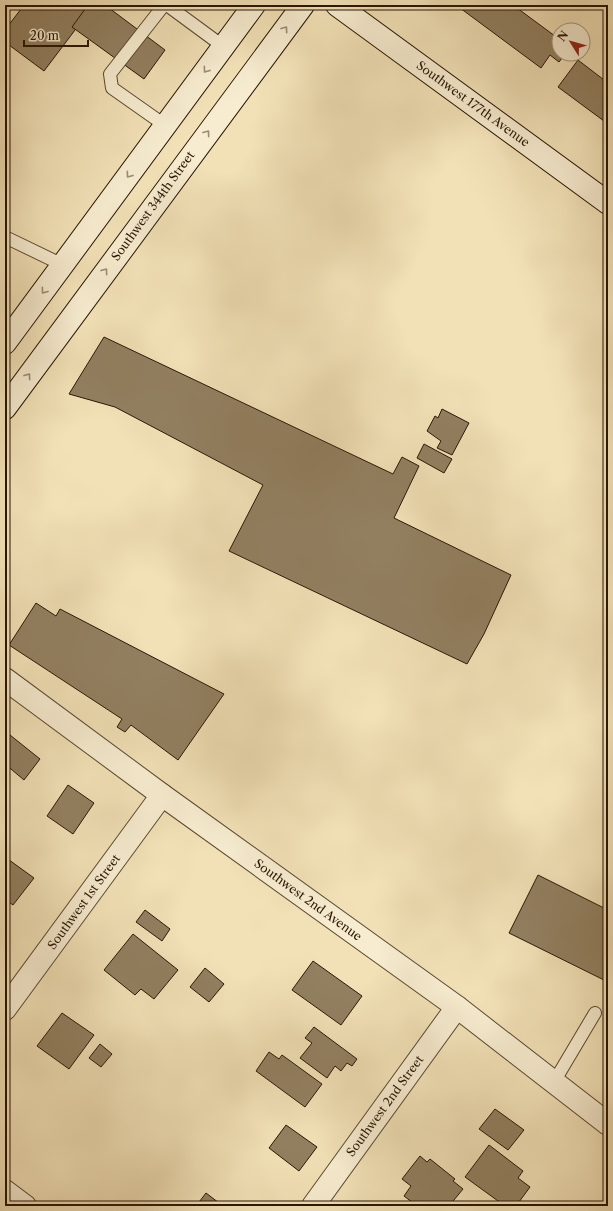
<svg xmlns="http://www.w3.org/2000/svg" width="613" height="1211" viewBox="0 0 613 1211" font-family="'Libre Caslon Text',serif">
<style>
.building{fill:#928061;stroke:#291604}
.lines{fill:none;stroke-linecap:round;stroke-linejoin:round}
.lane-casing{stroke:#5b4931;stroke-width:14}
.street-casing{stroke:#5b4931;stroke-width:24}
.secondary-casing{stroke:#291604;stroke-width:24}
.lane{stroke:#f7ecd0;stroke-width:12}
.street{stroke:#f7ecd0;stroke-width:22}
.secondary{stroke:#f7ecd0;stroke-width:22}
.oneway{stroke:#9a8c74}
.labels{text-anchor:middle;stroke-width:3.5;stroke-linejoin:round;paint-order:stroke}
.street-label{font-size:12px;fill:#291604;stroke:#f7ecd0}
</style>
<rect width="100%" height="100%" fill="#f2e1b7"/>
<filter id="stains"><feTurbulence type="fractalNoise" baseFrequency=".005" numOctaves="4"/><feColorMatrix values="0 0 0 0 .2 0 0 0 0 .09 0 0 0 0 .02 0 0 0 .5 -.17"/></filter>
<radialGradient id="worn" r=".72"><stop offset=".6" stop-color="#630" stop-opacity="0"/><stop offset="1" stop-color="#630" stop-opacity=".3"/></radialGradient>
<g class="building">
<path d="M 24,5 L 94,5 L 44,71 L 5,42 L 5,30 Z"/>
<path d="M 88,5 L 105,5 L 165,50 L 144,79 L 72,27 Z"/>
<path d="M 456,5 L 513,5 L 559,39 L 559,54 L 565,54 L 559,62 L 550,55 L 541,68 Z"/>
<path d="M 578,60 L 608,83 L 608,124 L 558,87 Z"/>
<path d="M 104,337 L 393,474 L 402,457 L 419,466 L 394,518 L 511,575 L 484,634 L 467,664 L 229,551 L 263,485 L 115,407 L 69,394 Z"/>
<path d="M 442,409 L 469,423 L 452,455 L 437,448 L 441,441 L 427,431 L 435,416 L 438,418 Z"/>
<path d="M 424,444 L 452,459 L 444,473 L 417,458 Z"/>
<path d="M 36,603 L 56,616 L 60,609 L 224,694 L 178,760 L 131,725 L 125,732 L 117,727 L 122,719 L 9,645 Z"/>
<path d="M 5,731 L 40,759 L 24,780 L 5,764 Z"/>
<path d="M 68,785 L 94,803 L 73,834 L 47,816 Z"/>
<path d="M 5,857 L 34,878 L 13,905 L 5,899 Z"/>
<path d="M 538,875 L 608,910 L 608,982 L 509,933 Z"/>
<path d="M 145,910 L 170,929 L 162,941 L 136,922 Z"/>
<path d="M 133,934 L 178,970 L 154,999 L 141,989 L 135,995 L 104,970 Z"/>
<path d="M 313,961 L 362,996 L 341,1025 L 292,990 Z"/>
<path d="M 205,968 L 224,984 L 209,1002 L 190,987 Z"/>
<path d="M 62,1013 L 94,1035 L 69,1069 L 37,1046 Z"/>
<path d="M 314,1027 L 357,1059 L 352,1066 L 347,1063 L 341,1071 L 335,1066 L 327,1078 L 300,1058 L 312,1043 L 305,1038 Z"/>
<path d="M 100,1044 L 112,1054 L 101,1067 L 89,1058 Z"/>
<path d="M 269,1052 L 279,1059 L 282,1055 L 322,1084 L 305,1107 L 256,1071 Z"/>
<path d="M 495,1109 L 524,1130 L 508,1150 L 479,1129 Z"/>
<path d="M 286,1125 L 317,1147 L 299,1171 L 269,1148 Z"/>
<path d="M 489,1145 L 523,1171 L 518,1178 L 530,1187 L 516,1206 L 505,1206 L 465,1177 Z"/>
<path d="M 420,1156 L 427,1162 L 430,1159 L 455,1179 L 453,1181 L 463,1189 L 449,1206 L 417,1206 L 404,1196 L 411,1186 L 402,1179 Z"/>
<path d="M 206,1193 L 223,1206 L 196,1206 Z"/>
</g>
<g class="lines">
<g class="lane-casing">
<g id="lane">
<path d="M 164,5 L 110,74 L 112,88 L 166,126"/>
<path d="M 167,5 L 224,47"/>
<path d="M 5,237 L 63,265"/>
<path d="M 554,1082 L 595,1013"/>
</g>
</g>
<g class="street-casing">
<g id="street">
<path d="M 5,679 L 162,795 L 457,1007 L 608,1124"/>
<path d="M 5,1009 L 162,795"/>
<path d="M 5,1191 L 25,1206"/>
<path d="M 313,1206 L 457,1007"/>
</g>
</g>
<g class="secondary-casing">
<g id="secondary">
<path d="M 337,5 L 608,203"/>
<path d="M 5,343 L 254,5"/>
<path d="M 5,408 L 303,5"/>
</g>
</g>
<use href="#lane" class="lane"/>
<use href="#street" class="street"/>
<use href="#secondary" class="secondary"/>
</g>
<defs><path id="oneway-chevron" d="M-2-3.5L2.5 0L-2 3.5" fill="none" stroke-width="1.6" stroke-linecap="round" stroke-linejoin="round"/></defs>
<g class="oneway">
<use href="#oneway-chevron" transform="translate(285 29) rotate(-54)"/>
<use href="#oneway-chevron" transform="translate(206 70) rotate(126)"/>
<use href="#oneway-chevron" transform="translate(207 133) rotate(-54)"/>
<use href="#oneway-chevron" transform="translate(129 175) rotate(126)"/>
<use href="#oneway-chevron" transform="translate(105 271) rotate(-54)"/>
<use href="#oneway-chevron" transform="translate(44 291) rotate(126)"/>
<use href="#oneway-chevron" transform="translate(28 376) rotate(-54)"/>
</g>
<g class="labels">
<g class="street-label">
<text transform="translate(473 104) rotate(36)" y="4">Southwest 177th Avenue</text>
<text transform="translate(153 206) rotate(-54)" y="4">Southwest 344th Street</text>
<text transform="translate(308 900) rotate(36)" y="4">Southwest 2nd Avenue</text>
<text transform="translate(84 902) rotate(-54)" y="4">Southwest 1st Street</text>
<text transform="translate(385 1106) rotate(-54)" y="4">Southwest 2nd Street</text>
</g>
</g>
<rect width="613" height="1211" fill="none" stroke="#f2e1b7" stroke-width="20"/>
<rect x="6" y="6" width="601" height="1199" fill="none" stroke="#291604" stroke-width="2"/>
<rect x="10" y="10" width="593" height="1191" fill="none" stroke="#291604"/>
<g transform="translate(571 42) rotate(307)"><circle r="19" fill="#f7ecd0" stroke="#a5967e"/>
<path d="M0-3L7 15L0 10L-7 15Z" fill="#8f2418"/>
<text y="-6" font-size="11" font-weight="bold" text-anchor="middle" fill="#291604">N</text>
</g>
<path d="M24 40v6h64v-6" fill="none" stroke="#291604" stroke-width="2"/>
<text x="30" y="40" font-size="12" fill="#291604" stroke="#f7ecd0" stroke-width="3" paint-order="stroke">20 m</text>
<rect width="100%" height="100%" filter="url(#stains)"/>
<rect width="100%" height="100%" fill="url(#worn)"/>
</svg>
